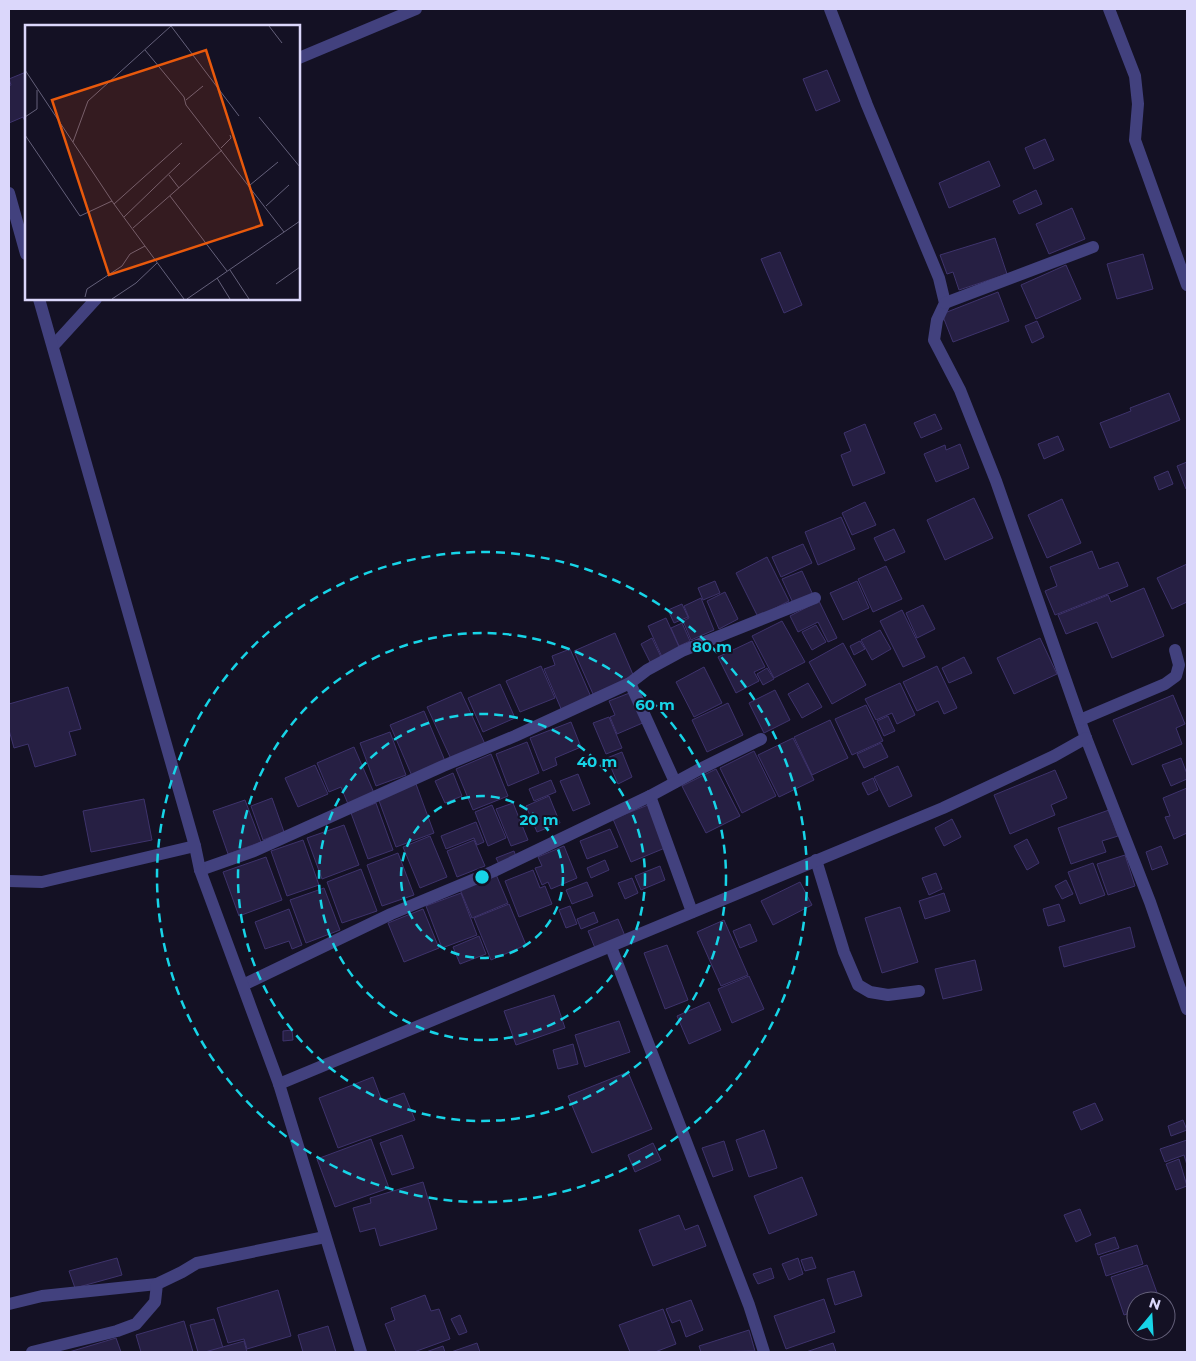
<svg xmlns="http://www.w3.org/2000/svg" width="1196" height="1361" viewBox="0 0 1196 1361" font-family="Montserrat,sans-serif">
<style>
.building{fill:#261f43;stroke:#3e336c}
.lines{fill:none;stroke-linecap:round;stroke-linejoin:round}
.service{stroke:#42417e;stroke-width:12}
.minor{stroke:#42417e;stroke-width:12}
.tertiary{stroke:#42417e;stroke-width:12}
.ring{fill:none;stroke:#17d4e7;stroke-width:2.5;stroke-dasharray:9 6}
.inset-road{fill:none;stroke:#64607a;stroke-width:1}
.view{fill:#e8590c;fill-opacity:0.15;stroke:#e8590c;stroke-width:2.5}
.inset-edge{fill:none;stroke:#dbd7fb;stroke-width:2.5}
.centre{fill:#17d4e7;stroke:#141124;stroke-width:2.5}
.ring-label{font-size:15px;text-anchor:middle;font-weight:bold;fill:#17d4e7;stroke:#141124;stroke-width:4;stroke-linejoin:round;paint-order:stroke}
</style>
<rect width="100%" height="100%" fill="#141124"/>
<g class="building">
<path d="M 827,70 L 840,101 L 816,111 L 803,79 Z"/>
<path d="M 26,72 L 26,124 L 23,117 L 9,123 L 9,86 L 11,85 L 9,79 Z"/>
<path d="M 1045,139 L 1054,160 L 1034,169 L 1025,148 Z"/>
<path d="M 989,161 L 1000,186 L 949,208 L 939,183 Z"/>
<path d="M 1036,190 L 1042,204 L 1019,214 L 1013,201 Z"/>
<path d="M 1072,208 L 1085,239 L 1049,254 L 1036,224 Z"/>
<path d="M 995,238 L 1007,274 L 959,290 L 953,272 L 947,274 L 940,255 Z"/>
<path d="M 780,252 L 802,305 L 784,313 L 761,259 Z"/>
<path d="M 1143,254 L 1153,289 L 1117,299 L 1107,264 Z"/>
<path d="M 1066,265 L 1081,299 L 1036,319 L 1021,285 Z"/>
<path d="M 998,292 L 1009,321 L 953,342 L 942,314 Z"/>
<path d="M 1037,321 L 1044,337 L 1032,343 L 1025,326 Z"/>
<path d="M 1169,393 L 1180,420 L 1110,448 L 1100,423 L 1131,411 L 1130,408 Z"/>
<path d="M 935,414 L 942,429 L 921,438 L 914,423 Z"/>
<path d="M 865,424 L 885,473 L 853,486 L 841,455 L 851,451 L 844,433 Z"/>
<path d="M 1058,436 L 1064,450 L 1044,459 L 1038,444 Z"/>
<path d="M 960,444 L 969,468 L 936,482 L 924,454 L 945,445 L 946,450 Z"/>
<path d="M 1187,462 L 1187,489 L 1186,489 L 1177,466 Z"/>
<path d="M 1168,471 L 1173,484 L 1159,490 L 1154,477 Z"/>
<path d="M 974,498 L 993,538 L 945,560 L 927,520 Z"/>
<path d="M 1062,499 L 1081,543 L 1047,558 L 1028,515 Z"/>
<path d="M 865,502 L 876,525 L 852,535 L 842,513 Z"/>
<path d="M 841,517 L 855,549 L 818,565 L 805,532 Z"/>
<path d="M 894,529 L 905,552 L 885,561 L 874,538 Z"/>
<path d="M 803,544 L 812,563 L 781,577 L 772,557 Z"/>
<path d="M 1092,551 L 1099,569 L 1118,562 L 1128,586 L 1055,615 L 1045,591 L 1057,586 L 1050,567 Z"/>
<path d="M 767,557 L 789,601 L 758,617 L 736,573 Z"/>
<path d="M 1187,564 L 1187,602 L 1172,609 L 1157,578 Z"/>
<path d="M 886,566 L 902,599 L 873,612 L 858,579 Z"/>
<path d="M 802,571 L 813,595 L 793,603 L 782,579 Z"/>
<path d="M 715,581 L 720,593 L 703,600 L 698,588 Z"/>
<path d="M 857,581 L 869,608 L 843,620 L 830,593 Z"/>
<path d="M 1144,588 L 1164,636 L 1112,658 L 1097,622 L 1066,634 L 1058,615 L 1108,595 L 1111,602 Z"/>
<path d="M 725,592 L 738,619 L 719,629 L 707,601 Z"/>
<path d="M 701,598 L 714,630 L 691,640 L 683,621 L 689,618 L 684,606 Z"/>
<path d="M 819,601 L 837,638 L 828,642 L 818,622 L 798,632 L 790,616 Z"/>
<path d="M 682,604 L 688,617 L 674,623 L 668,610 Z"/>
<path d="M 923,605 L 935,629 L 917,638 L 906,613 Z"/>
<path d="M 902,610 L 925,657 L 903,667 L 880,621 Z"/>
<path d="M 666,618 L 680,649 L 662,657 L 648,626 Z"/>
<path d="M 782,621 L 805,662 L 774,678 L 752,636 Z"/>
<path d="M 682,623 L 690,641 L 679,646 L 671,628 Z"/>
<path d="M 816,625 L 826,642 L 812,650 L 802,632 Z"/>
<path d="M 880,630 L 891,649 L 872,660 L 861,640 Z"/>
<path d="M 615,633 L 634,677 L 593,694 L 574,651 Z"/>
<path d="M 652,638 L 661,657 L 650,662 L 641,644 Z"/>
<path d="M 1040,638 L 1057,674 L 1014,694 L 997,658 Z"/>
<path d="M 752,641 L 765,667 L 754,672 L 759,681 L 736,693 L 718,657 Z"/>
<path d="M 860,641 L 865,649 L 854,655 L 850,646 Z"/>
<path d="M 843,643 L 866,685 L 832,704 L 809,662 Z"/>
<path d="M 570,649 L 591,697 L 562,711 L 544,669 L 555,665 L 552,656 Z"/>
<path d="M 964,657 L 972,673 L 949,683 L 942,668 Z"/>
<path d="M 541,666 L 555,698 L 520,712 L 506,681 Z"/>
<path d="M 937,666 L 957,708 L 944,714 L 938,701 L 917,711 L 903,682 Z"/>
<path d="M 704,667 L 722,703 L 694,717 L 676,682 Z"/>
<path d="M 767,668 L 774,679 L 763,685 L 757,674 Z"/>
<path d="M 808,683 L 822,707 L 802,718 L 788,694 Z"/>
<path d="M 900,683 L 915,715 L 897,724 L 892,713 L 876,720 L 865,699 Z"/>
<path d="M 500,684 L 515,718 L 483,732 L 468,698 Z"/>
<path d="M 68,687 L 81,729 L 69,732 L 76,755 L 35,767 L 28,744 L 14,748 L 9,730 L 9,704 Z"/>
<path d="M 775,690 L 790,720 L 764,733 L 749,703 Z"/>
<path d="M 461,692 L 485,744 L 451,759 L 427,707 Z"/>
<path d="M 632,692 L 645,722 L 617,734 L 610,717 L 615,715 L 609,701 Z"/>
<path d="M 1173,695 L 1185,724 L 1176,728 L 1182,744 L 1132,765 L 1113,720 Z"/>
<path d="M 728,703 L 743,735 L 707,752 L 692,720 Z"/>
<path d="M 866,705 L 883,741 L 852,755 L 835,719 Z"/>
<path d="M 424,711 L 445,761 L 412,776 L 390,725 Z"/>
<path d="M 888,716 L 895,731 L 884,736 L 877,721 Z"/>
<path d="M 609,717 L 622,748 L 606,754 L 593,723 Z"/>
<path d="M 830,720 L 848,758 L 812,775 L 794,737 Z"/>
<path d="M 571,722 L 581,747 L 555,758 L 557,765 L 543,771 L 530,738 Z"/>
<path d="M 390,732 L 406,775 L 376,786 L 360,743 Z"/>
<path d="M 793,738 L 814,780 L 779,797 L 758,755 Z"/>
<path d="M 527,742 L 539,773 L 508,786 L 496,754 Z"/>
<path d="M 881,743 L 888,757 L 864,768 L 857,754 Z"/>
<path d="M 354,747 L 374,793 L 348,804 L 341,787 L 329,792 L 317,763 Z"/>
<path d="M 754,751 L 776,796 L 742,813 L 720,768 Z"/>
<path d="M 622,752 L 632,777 L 618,784 L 607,758 Z"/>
<path d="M 491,754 L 508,796 L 473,810 L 456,769 Z"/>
<path d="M 1181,758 L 1187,774 L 1187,779 L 1171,786 L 1162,765 Z"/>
<path d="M 315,765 L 328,794 L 298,807 L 285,778 Z"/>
<path d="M 898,766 L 912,796 L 889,807 L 874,777 Z"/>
<path d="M 716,769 L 740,816 L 706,833 L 682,786 Z"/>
<path d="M 1055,770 L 1067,798 L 1051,805 L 1055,815 L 1010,834 L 994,795 Z"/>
<path d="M 453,773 L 462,796 L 445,803 L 435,781 Z"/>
<path d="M 578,774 L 590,804 L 573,811 L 560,781 Z"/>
<path d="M 873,778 L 878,790 L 868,795 L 862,783 Z"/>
<path d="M 551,780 L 556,792 L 534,801 L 529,789 Z"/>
<path d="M 416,784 L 434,833 L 396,847 L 378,798 Z"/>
<path d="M 1187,788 L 1187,833 L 1174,839 L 1165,817 L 1170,816 L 1163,798 Z"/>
<path d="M 549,796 L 560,823 L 537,832 L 526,806 Z"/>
<path d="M 272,798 L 284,832 L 263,840 L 251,806 Z"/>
<path d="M 144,799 L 152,840 L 91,852 L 83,811 Z"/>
<path d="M 245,800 L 261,842 L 228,854 L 213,811 Z"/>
<path d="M 376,803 L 393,850 L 368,859 L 351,813 Z"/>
<path d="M 513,803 L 528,840 L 511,846 L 496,809 Z"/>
<path d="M 492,805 L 506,838 L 488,846 L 475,812 Z"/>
<path d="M 648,805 L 665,848 L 631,862 L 613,819 Z"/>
<path d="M 1109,810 L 1118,836 L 1102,841 L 1106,852 L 1071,864 L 1058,828 Z"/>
<path d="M 952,819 L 961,837 L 944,846 L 935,828 Z"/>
<path d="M 476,822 L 484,842 L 477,845 L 474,838 L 446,849 L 441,836 Z"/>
<path d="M 344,825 L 359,865 L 322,879 L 307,838 Z"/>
<path d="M 610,829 L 618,847 L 587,859 L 580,841 Z"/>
<path d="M 430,836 L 447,877 L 420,888 L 403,847 Z"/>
<path d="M 1027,839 L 1039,863 L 1027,870 L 1014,846 Z"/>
<path d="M 303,840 L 319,885 L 287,896 L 271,851 Z"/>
<path d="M 474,840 L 485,866 L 457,877 L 447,851 Z"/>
<path d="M 564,846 L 577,878 L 551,889 L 548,882 L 542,885 L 535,868 L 542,866 L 538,857 Z"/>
<path d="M 1161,846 L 1168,864 L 1152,870 L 1146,852 Z"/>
<path d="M 514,851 L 517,859 L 500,866 L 496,858 Z"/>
<path d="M 398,853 L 414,895 L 382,906 L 367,865 Z"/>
<path d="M 1125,855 L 1135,886 L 1108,895 L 1097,864 Z"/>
<path d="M 266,857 L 282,900 L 239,916 L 223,872 Z"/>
<path d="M 605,860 L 609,870 L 591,878 L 587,868 Z"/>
<path d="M 1093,863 L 1105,895 L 1080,904 L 1068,872 Z"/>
<path d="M 660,866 L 665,880 L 641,890 L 635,876 Z"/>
<path d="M 361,869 L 377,911 L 342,923 L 327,882 Z"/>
<path d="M 533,870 L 540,888 L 545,886 L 552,904 L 519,917 L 505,881 Z"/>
<path d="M 495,872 L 508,903 L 472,918 L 459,887 Z"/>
<path d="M 936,873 L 942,889 L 929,895 L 922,878 Z"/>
<path d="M 632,878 L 638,893 L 625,899 L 618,883 Z"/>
<path d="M 1066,880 L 1073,894 L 1062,899 L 1055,886 Z"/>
<path d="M 587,882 L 593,896 L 572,904 L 566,890 Z"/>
<path d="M 800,882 L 812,905 L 773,925 L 761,901 Z"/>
<path d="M 324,888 L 340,930 L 306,943 L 290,900 Z"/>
<path d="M 461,893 L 477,935 L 442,948 L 426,906 Z"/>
<path d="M 944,893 L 950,911 L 925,919 L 919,901 Z"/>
<path d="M 509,904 L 526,945 L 491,960 L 474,918 Z"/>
<path d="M 1059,904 L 1065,921 L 1048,926 L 1043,909 Z"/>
<path d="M 570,906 L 577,924 L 566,928 L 559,910 Z"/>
<path d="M 900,907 L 918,962 L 882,973 L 865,918 Z"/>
<path d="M 289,909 L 302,945 L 292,949 L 289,941 L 265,949 L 255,922 Z"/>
<path d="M 423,909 L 439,948 L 404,962 L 388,923 Z"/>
<path d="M 594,912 L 598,922 L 581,929 L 577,919 Z"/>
<path d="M 618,919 L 625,936 L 595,948 L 588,931 Z"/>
<path d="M 724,920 L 748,975 L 721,986 L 697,932 Z"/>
<path d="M 750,924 L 757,941 L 740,948 L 733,931 Z"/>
<path d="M 1130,927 L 1135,947 L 1064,967 L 1059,947 Z"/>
<path d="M 479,936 L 486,954 L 460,964 L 453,947 Z"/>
<path d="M 667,945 L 688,1000 L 665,1009 L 644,953 Z"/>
<path d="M 975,960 L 982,990 L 943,999 L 935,969 Z"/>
<path d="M 749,976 L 764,1009 L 732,1023 L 718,989 Z"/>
<path d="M 554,995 L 565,1028 L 516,1045 L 504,1011 Z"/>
<path d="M 709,1002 L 721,1030 L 689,1044 L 677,1016 Z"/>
<path d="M 619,1021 L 630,1052 L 585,1067 L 575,1035 Z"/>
<path d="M 292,1030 L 293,1040 L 283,1041 L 283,1031 Z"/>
<path d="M 573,1044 L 578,1064 L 558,1069 L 553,1050 Z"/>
<path d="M 628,1072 L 652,1129 L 592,1153 L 568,1096 Z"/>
<path d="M 373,1077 L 382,1101 L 404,1093 L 415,1120 L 338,1148 L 319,1098 Z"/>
<path d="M 1095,1103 L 1103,1120 L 1081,1130 L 1073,1112 Z"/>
<path d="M 1183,1120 L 1187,1130 L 1171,1136 L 1168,1126 Z"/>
<path d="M 764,1130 L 777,1168 L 749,1177 L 736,1140 Z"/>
<path d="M 402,1135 L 414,1168 L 392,1175 L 380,1143 Z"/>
<path d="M 371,1139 L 389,1188 L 335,1207 L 317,1159 Z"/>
<path d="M 1187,1140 L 1187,1165 L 1184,1155 L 1165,1162 L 1160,1149 Z"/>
<path d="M 724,1141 L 733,1170 L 713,1177 L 702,1148 Z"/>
<path d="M 653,1143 L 661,1160 L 635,1172 L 628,1155 Z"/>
<path d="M 1179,1159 L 1187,1186 L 1176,1190 L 1166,1164 Z"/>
<path d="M 802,1177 L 817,1215 L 769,1234 L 754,1196 Z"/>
<path d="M 423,1182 L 437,1229 L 380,1246 L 375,1228 L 360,1232 L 353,1208 L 371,1203 L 370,1198 Z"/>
<path d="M 1080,1209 L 1091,1235 L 1076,1242 L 1064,1215 Z"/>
<path d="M 679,1215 L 685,1230 L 698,1225 L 706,1246 L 653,1266 L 639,1230 Z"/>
<path d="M 1115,1237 L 1119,1248 L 1098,1255 L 1095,1244 Z"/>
<path d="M 1137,1245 L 1143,1264 L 1106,1276 L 1100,1257 Z"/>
<path d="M 812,1257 L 816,1268 L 805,1271 L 801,1260 Z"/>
<path d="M 117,1258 L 122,1275 L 75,1288 L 69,1271 Z"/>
<path d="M 798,1258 L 803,1274 L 789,1280 L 782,1264 Z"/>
<path d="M 1147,1265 L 1160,1301 L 1136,1301 L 1136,1311 L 1124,1315 L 1111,1277 Z"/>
<path d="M 771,1268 L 774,1278 L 758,1284 L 753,1274 Z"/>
<path d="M 854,1271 L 862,1296 L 835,1305 L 827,1279 Z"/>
<path d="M 278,1290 L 291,1336 L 247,1349 L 244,1339 L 228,1343 L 217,1308 Z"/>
<path d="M 425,1295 L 431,1311 L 439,1309 L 450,1339 L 414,1352 L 396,1352 L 385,1324 L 395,1320 L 391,1308 Z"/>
<path d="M 824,1299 L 835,1332 L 786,1349 L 774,1316 Z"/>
<path d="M 691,1300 L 703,1330 L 686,1337 L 680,1320 L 672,1323 L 666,1309 Z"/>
<path d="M 663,1309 L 676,1344 L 655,1352 L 630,1352 L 619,1325 Z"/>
<path d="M 460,1315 L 467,1332 L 459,1335 L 451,1319 Z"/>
<path d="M 214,1319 L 223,1348 L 206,1352 L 198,1352 L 190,1325 Z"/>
<path d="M 184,1321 L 193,1352 L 141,1352 L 136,1335 Z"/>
<path d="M 328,1326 L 336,1352 L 303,1352 L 298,1335 Z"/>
<path d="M 749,1330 L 755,1351 L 701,1352 L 699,1346 Z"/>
<path d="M 116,1338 L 121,1352 L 69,1352 Z"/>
<path d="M 244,1341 L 247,1352 L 205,1352 Z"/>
<path d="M 477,1343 L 480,1352 L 451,1352 Z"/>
<path d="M 833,1343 L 836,1352 L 806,1352 Z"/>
<path d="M 443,1346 L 445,1352 L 426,1352 Z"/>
</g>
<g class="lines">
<g class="service">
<path d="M 816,860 L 844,952 L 858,985 L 870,992 L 888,995 L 919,991"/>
<path d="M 9,1304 L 42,1296 L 157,1284"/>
</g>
<g class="minor">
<path d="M 830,9 L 867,105 L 939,278 L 945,303 L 937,320 L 934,340 L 960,390 L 996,481 L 1086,738 L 1150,902 L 1187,1009"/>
<path d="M 1109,9 L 1135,76 L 1138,104 L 1135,140 L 1187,285"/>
<path d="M 299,58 L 416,9"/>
<path d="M 945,303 L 1093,247"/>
<path d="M 53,346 L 96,299"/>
<path d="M 630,683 L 675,782"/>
<path d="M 1080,720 L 1165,684 L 1176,676 L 1179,665 L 1175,650"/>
<path d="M 650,796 L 692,912"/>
<path d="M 200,870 L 254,851 L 443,766 L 515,736 L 630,683 L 647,670 L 682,651 L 815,598"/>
<path d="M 9,881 L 42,882 L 195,846"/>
<path d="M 611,947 L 749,1305 L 764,1352"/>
<path d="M 243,985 L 391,914 L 494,871 L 650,796 L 698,770 L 761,739"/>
<path d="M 279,1084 L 943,808 L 1054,756 L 1086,738"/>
<path d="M 32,1352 L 117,1331 L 136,1324 L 155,1302 L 157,1284 L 182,1272 L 197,1263 L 325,1237"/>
</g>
<g class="tertiary">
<path d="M 9,193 L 26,254"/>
<path d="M 39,299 L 195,846 L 200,870 L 279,1084 L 361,1352"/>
</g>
</g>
<g class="ring">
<circle cx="482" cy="877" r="81"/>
<circle cx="482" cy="877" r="163"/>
<circle cx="482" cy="877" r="244"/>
<circle cx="482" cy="877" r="325"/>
</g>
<g transform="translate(25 25)">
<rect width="275" height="275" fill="#141124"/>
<path class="inset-road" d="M 146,1 L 214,91M 244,1 L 257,18M 120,25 L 159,72 L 161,80 L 259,207M 0,45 L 89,179 L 159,274M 161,75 L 178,61M 0,92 L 12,84 L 12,65M 234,92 L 275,142M 0,110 L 55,191 L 87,176M 48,117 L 63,76 L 146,1M 196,123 L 206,113 L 205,110M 144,150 L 154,163M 225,160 L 253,137M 145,171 L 202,246M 89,179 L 157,118M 241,181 L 264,160M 99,192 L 155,138M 108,203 L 197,125M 205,245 L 224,274M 192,253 L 205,274M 251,259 L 275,242M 60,272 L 62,264 L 97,241 L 105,229 L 120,221M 87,274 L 111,258 L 132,238M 162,274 L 275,196"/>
<path class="view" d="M 181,25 L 237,200 L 84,250 L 27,75 Z"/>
<rect width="275" height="275" class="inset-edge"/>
</g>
<circle cx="482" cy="877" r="8" class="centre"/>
<g class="ring-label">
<text x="712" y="652">80 m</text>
<text x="655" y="710">60 m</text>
<text x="597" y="767">40 m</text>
<text x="539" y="825">20 m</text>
</g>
<rect width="1196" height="1361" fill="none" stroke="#dbd7fb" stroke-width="20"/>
<g transform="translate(1151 1316) rotate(18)"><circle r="24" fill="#141124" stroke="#64607a"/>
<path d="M0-4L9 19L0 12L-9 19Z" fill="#17d4e7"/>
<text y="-8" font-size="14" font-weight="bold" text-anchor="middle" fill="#dbd7fb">N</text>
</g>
</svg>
